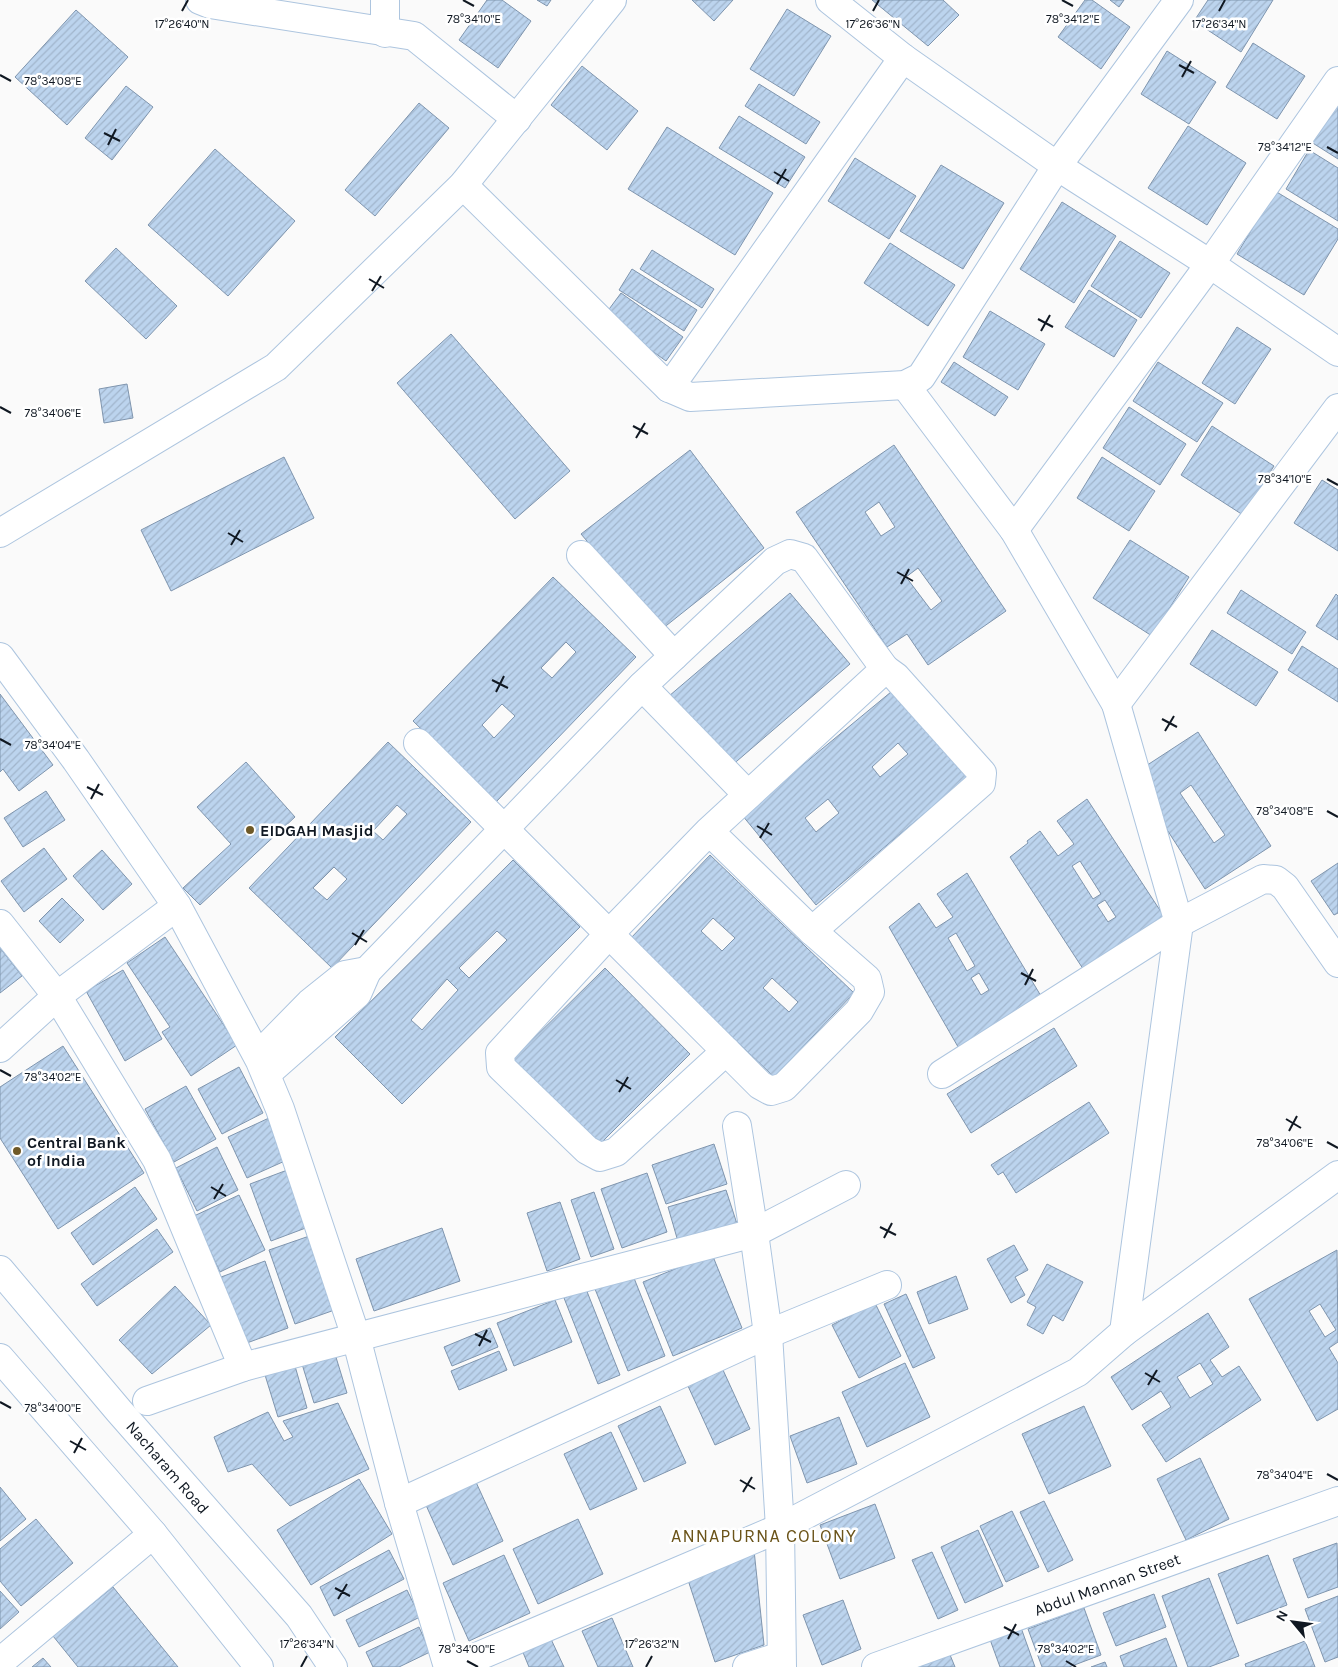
<svg xmlns="http://www.w3.org/2000/svg" width="1338" height="1667" viewBox="0 0 1338 1667" font-family="Karla,sans-serif">
<style>
.building{fill:url(#building-hatch);stroke:#7f95ae;fill-rule:evenodd}
.lines{fill:none;stroke-linecap:round;stroke-linejoin:round}
.minor-casing{stroke:#adc5df;stroke-width:30}
.major-casing{stroke:#adc5df;stroke-width:30}
.minor{stroke:#fff;stroke-width:28}
.major{stroke:#fff;stroke-width:28}
.ticks{fill:none;stroke:#101822;stroke-width:2}
.poi-dot{fill:#6e5928;stroke:#fff;stroke-width:2}
.labels{text-anchor:middle;stroke-width:5;stroke-linejoin:round;paint-order:stroke}
.poi-label{font-size:16px;font-weight:bold;fill:#101822;stroke:#fff;text-anchor:start}
.street-label{font-size:16px;fill:#101822;stroke:#fff}
.neighbourhood-label{font-size:18px;letter-spacing:1px;fill:#6b541a;stroke:#fff}
.ticks-label{font-size:12px;text-anchor:middle;fill:#101822;stroke:#fff;stroke-width:5;stroke-linejoin:round;paint-order:stroke}
</style>
<defs>
<pattern id="building-hatch" width="6" height="6" patternUnits="userSpaceOnUse" patternTransform="scale(1.25)"><rect width="6" height="6" fill="#bcd4ee"/><path d="M-1 1l2-2M0 6l6-6M5 7l2-2" fill="none" stroke="#a1b5cc"/></pattern>
</defs>
<rect width="100%" height="100%" fill="#fafafa"/>
<g class="building">
<path d="M 487,0 L 502,0 L 531,21 L 498,68 L 459,40 Z"/>
<path d="M 537,0 L 551,0 L 547,6 Z"/>
<path d="M 692,0 L 733,0 L 714,21 Z"/>
<path d="M 872,0 L 943,0 L 959,15 L 928,46 Z"/>
<path d="M 1085,0 L 1092,0 L 1130,27 L 1101,69 L 1058,37 Z"/>
<path d="M 1110,0 L 1124,0 L 1119,7 Z"/>
<path d="M 1208,0 L 1273,0 L 1241,52 L 1194,21 Z"/>
<path d="M 787,9 L 831,36 L 794,96 L 750,69 Z"/>
<path d="M 76,10 L 128,57 L 67,125 L 15,77 Z"/>
<path d="M 1253,43 L 1305,76 L 1277,119 L 1226,87 Z"/>
<path d="M 1167,51 L 1216,82 L 1189,124 L 1141,94 Z"/>
<path d="M 582,66 L 638,111 L 607,150 L 551,105 Z"/>
<path d="M 759,84 L 820,122 L 806,144 L 745,106 Z"/>
<path d="M 126,86 L 153,107 L 112,160 L 85,138 Z"/>
<path d="M 1338,99 L 1338,159 L 1308,140 Z"/>
<path d="M 419,103 L 449,128 L 375,216 L 345,190 Z"/>
<path d="M 739,116 L 805,157 L 785,188 L 719,148 Z"/>
<path d="M 1188,126 L 1246,163 L 1207,225 L 1148,188 Z"/>
<path d="M 667,127 L 773,193 L 735,255 L 628,189 Z"/>
<path d="M 215,149 L 295,221 L 228,296 L 148,225 Z"/>
<path d="M 1309,150 L 1338,168 L 1338,221 L 1286,189 Z"/>
<path d="M 855,158 L 916,196 L 889,239 L 828,201 Z"/>
<path d="M 941,165 L 1004,203 L 963,269 L 900,231 Z"/>
<path d="M 1275,191 L 1338,229 L 1338,239 L 1304,295 L 1237,254 Z"/>
<path d="M 1062,202 L 1116,236 L 1074,303 L 1020,269 Z"/>
<path d="M 1120,241 L 1170,273 L 1141,318 L 1091,286 Z"/>
<path d="M 890,243 L 955,285 L 928,326 L 864,283 Z"/>
<path d="M 116,248 L 177,306 L 146,339 L 85,281 Z"/>
<path d="M 652,250 L 714,289 L 702,308 L 640,269 Z"/>
<path d="M 632,269 L 697,310 L 684,331 L 619,290 Z"/>
<path d="M 1089,290 L 1137,320 L 1114,357 L 1065,327 Z"/>
<path d="M 621,293 L 683,337 L 666,361 L 604,316 Z"/>
<path d="M 990,311 L 1045,344 L 1018,390 L 963,357 Z"/>
<path d="M 1237,327 L 1271,349 L 1235,404 L 1202,383 Z"/>
<path d="M 451,334 L 570,471 L 515,519 L 397,383 Z"/>
<path d="M 954,362 L 1008,397 L 995,416 L 941,382 Z"/>
<path d="M 1158,362 L 1223,403 L 1197,442 L 1133,401 Z"/>
<path d="M 127,384 L 133,418 L 104,423 L 99,389 Z"/>
<path d="M 1129,407 L 1186,444 L 1160,485 L 1103,448 Z"/>
<path d="M 1212,426 L 1274,466 L 1243,515 L 1181,475 Z"/>
<path d="M 894,445 L 1006,611 L 928,665 L 907,634 L 887,647 L 796,512 ZM 879,502 L 895,527 L 881,536 L 865,512 ZM 918,568 L 942,601 L 931,610 L 906,577 Z"/>
<path d="M 690,450 L 764,548 L 662,629 L 581,534 Z"/>
<path d="M 284,457 L 314,518 L 171,591 L 141,530 Z"/>
<path d="M 1102,457 L 1155,491 L 1129,531 L 1077,498 Z"/>
<path d="M 1322,480 L 1338,490 L 1338,551 L 1294,523 Z"/>
<path d="M 1130,540 L 1189,577 L 1152,636 L 1093,598 Z"/>
<path d="M 553,577 L 636,657 L 496,802 L 413,721 ZM 566,642 L 576,652 L 552,678 L 541,668 ZM 502,704 L 515,716 L 494,738 L 482,725 Z"/>
<path d="M 1241,590 L 1306,632 L 1292,654 L 1227,613 Z"/>
<path d="M 790,593 L 850,664 L 730,767 L 669,696 Z"/>
<path d="M 1336,594 L 1338,596 L 1338,640 L 1316,626 Z"/>
<path d="M 1212,630 L 1278,672 L 1256,706 L 1190,664 Z"/>
<path d="M 1302,646 L 1338,669 L 1338,702 L 1288,670 Z"/>
<path d="M 897,687 L 970,775 L 816,905 L 742,815 ZM 898,743 L 908,754 L 880,777 L 872,767 ZM 828,799 L 839,813 L 816,832 L 805,818 Z"/>
<path d="M 0,694 L 53,765 L 19,791 L 3,769 L 0,772 Z"/>
<path d="M 1198,732 L 1271,846 L 1205,889 L 1132,775 ZM 1191,785 L 1225,835 L 1214,843 L 1180,793 Z"/>
<path d="M 388,742 L 471,822 L 332,968 L 249,888 ZM 397,805 L 407,814 L 383,840 L 373,831 ZM 334,867 L 347,879 L 327,900 L 313,888 Z"/>
<path d="M 246,762 L 295,817 L 200,905 L 183,888 L 231,844 L 197,807 Z"/>
<path d="M 46,791 L 65,820 L 23,847 L 4,818 Z"/>
<path d="M 1087,799 L 1169,924 L 1089,978 L 1010,857 L 1028,843 L 1027,841 L 1040,831 L 1058,856 L 1074,844 L 1057,821 ZM 1080,861 L 1101,894 L 1093,899 L 1072,866 ZM 1105,900 L 1116,917 L 1108,922 L 1097,905 Z"/>
<path d="M 44,848 L 67,879 L 24,912 L 1,881 Z"/>
<path d="M 102,850 L 132,884 L 103,910 L 73,876 Z"/>
<path d="M 710,855 L 854,993 L 774,1077 L 630,939 ZM 713,918 L 735,938 L 722,951 L 701,931 ZM 772,978 L 798,1002 L 789,1012 L 763,988 Z"/>
<path d="M 513,860 L 580,927 L 402,1104 L 335,1037 ZM 497,931 L 507,940 L 469,978 L 459,968 ZM 447,979 L 458,990 L 422,1030 L 411,1020 Z"/>
<path d="M 1338,863 L 1338,913 L 1334,915 L 1311,881 Z"/>
<path d="M 967,873 L 1044,1001 L 961,1052 L 889,927 L 919,903 L 936,928 L 953,917 L 937,894 ZM 956,933 L 975,966 L 967,971 L 948,938 ZM 979,973 L 989,990 L 981,995 L 971,978 Z"/>
<path d="M 62,898 L 84,920 L 60,943 L 39,921 Z"/>
<path d="M 165,937 L 237,1045 L 191,1076 L 162,1032 L 170,1027 L 127,963 Z"/>
<path d="M 0,948 L 22,976 L 0,993 Z"/>
<path d="M 605,968 L 690,1054 L 596,1148 L 511,1061 Z"/>
<path d="M 123,970 L 162,1039 L 125,1061 L 86,991 Z"/>
<path d="M 1054,1028 L 1077,1066 L 971,1133 L 947,1094 Z"/>
<path d="M 63,1046 L 144,1173 L 58,1229 L 0,1138 L 0,1087 Z"/>
<path d="M 239,1067 L 263,1113 L 222,1134 L 198,1089 Z"/>
<path d="M 186,1086 L 216,1139 L 174,1162 L 145,1109 Z"/>
<path d="M 1089,1102 L 1109,1133 L 1016,1193 L 1003,1172 L 998,1175 L 991,1165 Z"/>
<path d="M 269,1118 L 287,1160 L 247,1178 L 228,1137 Z"/>
<path d="M 714,1144 L 727,1184 L 666,1204 L 652,1165 Z"/>
<path d="M 217,1147 L 238,1190 L 197,1211 L 176,1168 Z"/>
<path d="M 290,1169 L 311,1226 L 271,1241 L 250,1184 Z"/>
<path d="M 647,1173 L 667,1232 L 622,1248 L 601,1189 Z"/>
<path d="M 135,1187 L 157,1219 L 93,1265 L 71,1233 Z"/>
<path d="M 726,1190 L 738,1227 L 679,1245 L 668,1207 Z"/>
<path d="M 594,1192 L 614,1249 L 591,1257 L 571,1200 Z"/>
<path d="M 239,1195 L 265,1250 L 220,1272 L 194,1216 Z"/>
<path d="M 560,1202 L 580,1259 L 547,1271 L 527,1213 Z"/>
<path d="M 442,1228 L 460,1281 L 374,1311 L 356,1259 Z"/>
<path d="M 157,1229 L 173,1252 L 97,1306 L 81,1284 Z"/>
<path d="M 318,1233 L 343,1307 L 295,1324 L 269,1250 Z"/>
<path d="M 1014,1245 L 1028,1270 L 1015,1277 L 1025,1295 L 1011,1303 L 987,1259 Z"/>
<path d="M 1337,1250 L 1338,1342 L 1329,1348 L 1338,1363 L 1338,1409 L 1317,1421 L 1249,1299 ZM 1320,1304 L 1336,1330 L 1325,1337 L 1309,1311 Z"/>
<path d="M 712,1254 L 742,1328 L 673,1356 L 643,1282 Z"/>
<path d="M 265,1261 L 288,1328 L 244,1344 L 221,1277 Z"/>
<path d="M 1047,1264 L 1083,1282 L 1063,1321 L 1053,1315 L 1043,1334 L 1027,1325 L 1036,1307 L 1027,1302 Z"/>
<path d="M 632,1273 L 665,1356 L 628,1371 L 595,1289 Z"/>
<path d="M 956,1276 L 968,1309 L 929,1324 L 917,1292 Z"/>
<path d="M 175,1286 L 211,1325 L 152,1374 L 119,1340 Z"/>
<path d="M 586,1289 L 620,1375 L 598,1384 L 564,1298 Z"/>
<path d="M 906,1294 L 935,1358 L 913,1368 L 884,1304 Z"/>
<path d="M 555,1300 L 572,1342 L 514,1366 L 497,1323 Z"/>
<path d="M 875,1303 L 901,1356 L 859,1378 L 832,1325 Z"/>
<path d="M 1208,1313 L 1229,1347 L 1210,1360 L 1222,1377 L 1239,1366 L 1261,1400 L 1166,1462 L 1142,1425 L 1171,1407 L 1161,1391 L 1132,1410 L 1111,1377 ZM 1200,1363 L 1213,1384 L 1190,1398 L 1177,1377 Z"/>
<path d="M 490,1328 L 498,1347 L 452,1366 L 444,1347 Z"/>
<path d="M 499,1351 L 507,1370 L 459,1390 L 451,1371 Z"/>
<path d="M 335,1354 L 347,1393 L 314,1403 L 302,1364 Z"/>
<path d="M 905,1363 L 930,1417 L 867,1447 L 842,1392 Z"/>
<path d="M 295,1366 L 307,1408 L 278,1417 L 265,1375 Z"/>
<path d="M 723,1370 L 750,1429 L 715,1445 L 688,1386 Z"/>
<path d="M 338,1403 L 369,1469 L 290,1506 L 252,1464 L 228,1472 L 214,1437 L 268,1412 L 284,1441 L 293,1437 L 283,1421 Z"/>
<path d="M 660,1406 L 686,1463 L 644,1482 L 618,1426 Z"/>
<path d="M 1084,1406 L 1111,1466 L 1049,1494 L 1022,1434 Z"/>
<path d="M 839,1417 L 857,1464 L 807,1483 L 790,1436 Z"/>
<path d="M 611,1432 L 637,1489 L 590,1510 L 564,1454 Z"/>
<path d="M 1200,1458 L 1229,1519 L 1186,1540 L 1157,1479 Z"/>
<path d="M 359,1479 L 392,1534 L 311,1585 L 277,1530 Z"/>
<path d="M 475,1480 L 503,1541 L 453,1565 L 425,1503 Z"/>
<path d="M 0,1487 L 26,1519 L 0,1541 Z"/>
<path d="M 1044,1501 L 1073,1560 L 1048,1572 L 1020,1512 Z"/>
<path d="M 875,1504 L 895,1558 L 840,1579 L 820,1525 Z"/>
<path d="M 1012,1511 L 1039,1567 L 1006,1582 L 980,1526 Z"/>
<path d="M 36,1519 L 73,1563 L 21,1606 L 0,1581 L 0,1549 Z"/>
<path d="M 578,1519 L 603,1574 L 538,1604 L 513,1549 Z"/>
<path d="M 978,1530 L 1003,1586 L 965,1603 L 941,1547 Z"/>
<path d="M 1337,1543 L 1338,1587 L 1308,1598 L 1293,1559 Z"/>
<path d="M 389,1550 L 404,1579 L 334,1616 L 320,1587 Z"/>
<path d="M 754,1550 L 764,1645 L 715,1662 L 686,1574 Z"/>
<path d="M 932,1552 L 958,1610 L 938,1619 L 912,1560 Z"/>
<path d="M 504,1555 L 530,1613 L 469,1641 L 443,1583 Z"/>
<path d="M 1268,1555 L 1287,1605 L 1237,1624 L 1218,1574 Z"/>
<path d="M 1209,1578 L 1239,1656 L 1209,1667 L 1188,1667 L 1162,1596 Z"/>
<path d="M 113,1587 L 178,1667 L 78,1667 L 53,1636 Z"/>
<path d="M 407,1590 L 420,1617 L 359,1647 L 346,1620 Z"/>
<path d="M 0,1591 L 19,1612 L 0,1629 Z"/>
<path d="M 1154,1594 L 1166,1627 L 1116,1646 L 1103,1613 Z"/>
<path d="M 1338,1596 L 1338,1657 L 1325,1662 L 1305,1609 Z"/>
<path d="M 843,1600 L 861,1649 L 822,1665 L 803,1615 Z"/>
<path d="M 1084,1608 L 1101,1655 L 1069,1667 L 1042,1667 L 1028,1629 Z"/>
<path d="M 612,1618 L 633,1667 L 598,1667 L 582,1631 Z"/>
<path d="M 1019,1622 L 1035,1667 L 1000,1667 L 988,1634 Z"/>
<path d="M 419,1627 L 430,1652 L 399,1667 L 373,1667 L 366,1652 Z"/>
<path d="M 550,1637 L 564,1667 L 529,1667 L 522,1650 Z"/>
<path d="M 1166,1638 L 1177,1667 L 1124,1667 L 1120,1656 Z"/>
<path d="M 1305,1641 L 1315,1667 L 1246,1667 L 1245,1664 Z"/>
<path d="M 948,1650 L 955,1667 L 903,1667 Z"/>
<path d="M 43,1658 L 51,1667 L 32,1667 Z"/>
<path d="M 1105,1662 L 1107,1667 L 1091,1667 Z"/>
</g>
<g class="lines">
<g class="minor-casing">
<g id="minor">
<path d="M 200,0 L 210,4 L 414,36 L 517,119"/>
<path d="M 830,0 L 903,58 L 1057,166 L 1210,264 L 1338,352"/>
<path d="M 385,33 L 385,0"/>
<path d="M 463,185 L 669,388 L 690,397 L 905,385 L 921,377 L 1057,166 L 1179,0"/>
<path d="M 669,388 L 903,58"/>
<path d="M 1014,530 L 1210,264 L 1338,81"/>
<path d="M 0,533 L 276,367 L 463,185 L 612,0"/>
<path d="M 581,555 L 674,656"/>
<path d="M 0,657 L 76,760 L 177,906 L 260,1061 L 280,1109 L 356,1337 L 399,1503 L 448,1667"/>
<path d="M 642,686 L 748,795"/>
<path d="M 1116,704 L 1338,408"/>
<path d="M 418,743 L 726,1051"/>
<path d="M 0,924 L 57,996 L 157,1160 L 243,1367"/>
<path d="M 812,931 L 981,783 L 982,773 L 896,677 L 885,669"/>
<path d="M 367,971 L 642,686 L 775,561 L 790,554 L 804,558 L 885,669 L 709,831 L 609,934 L 500,1053 L 501,1067 L 587,1150 L 600,1157 L 616,1152 L 726,1051 L 760,1085 L 771,1091 L 784,1087 L 859,1011 L 870,992 L 867,979 L 812,931 L 709,831"/>
<path d="M 0,1048 L 57,996 L 177,906"/>
<path d="M 258,1056 L 310,1003 L 345,975 L 367,971 L 357,994 L 266,1074"/>
<path d="M 942,1074 L 1179,923 L 1263,879 L 1276,880 L 1285,887 L 1338,963"/>
<path d="M 1124,1332 L 1338,1175"/>
<path d="M 147,1401 L 243,1367 L 754,1233 L 737,1126"/>
<path d="M 399,1503 L 768,1334 L 887,1285"/>
<path d="M 0,1662 L 153,1534"/>
<path d="M 453,1667 L 780,1528 L 1078,1372 L 1124,1332 L 1179,923 L 1116,704 L 1014,530 L 905,385"/>
<path d="M 747,1667 L 781,1656"/>
<path d="M 782,1667 L 780,1528 L 768,1334 L 754,1233 L 846,1185"/>
<path d="M 876,1667 L 1338,1501"/>
</g>
</g>
<g class="major-casing">
<g id="major">
<path d="M 0,1270 L 119,1411 L 299,1616 L 333,1667"/>
<path d="M 0,1358 L 153,1534 L 259,1667"/>
</g>
</g>
<use href="#minor" class="minor"/>
<use href="#major" class="major"/>
</g>
<path class="ticks" d="M 463,0 L 474,6M 1062,0 L 1073,6M 182,11 L 188,0M 873,11 L 879,0M 1219,11 L 1225,0M 1179,65 L 1194,73M 0,75 L 11,81M 1182,77 L 1191,61M 104,133 L 120,141M 108,145 L 116,129M 1327,147 L 1338,153M 774,172 L 789,181M 777,184 L 786,169M 369,279 L 384,288M 372,291 L 381,276M 1038,319 L 1053,327M 1041,331 L 1050,315M 0,407 L 11,413M 633,426 L 648,434M 636,438 L 645,423M 1327,479 L 1338,485M 228,533 L 243,542M 231,545 L 240,530M 897,572 L 913,581M 901,584 L 909,569M 492,680 L 508,688M 496,692 L 504,676M 1162,719 L 1177,727M 1165,731 L 1174,716M 0,739 L 11,745M 87,787 L 103,795M 91,799 L 99,784M 1327,811 L 1338,817M 757,826 L 772,835M 760,838 L 769,823M 352,933 L 367,942M 355,945 L 364,930M 1021,973 L 1036,981M 1025,985 L 1033,969M 0,1070 L 11,1076M 616,1080 L 631,1089M 619,1092 L 628,1077M 1286,1119 L 1301,1128M 1289,1131 L 1297,1116M 1327,1142 L 1338,1148M 211,1187 L 226,1196M 214,1199 L 223,1184M 880,1227 L 896,1235M 884,1238 L 892,1223M 475,1334 L 491,1342M 479,1346 L 487,1330M 1145,1373 L 1160,1382M 1148,1385 L 1157,1370M 0,1402 L 11,1408M 70,1441 L 86,1450M 74,1453 L 82,1438M 1327,1474 L 1338,1480M 740,1480 L 755,1489M 743,1492 L 752,1477M 335,1588 L 350,1596M 338,1599 L 347,1584M 1004,1627 L 1019,1635M 1008,1639 L 1016,1624M 467,1661 L 478,1667M 1066,1661 L 1076,1667M 301,1667 L 307,1656M 646,1667 L 652,1656"/>
<g class="poi-dot">
<circle cx="250" cy="830" r="5"/>
<circle cx="17" cy="1151" r="5"/>
</g>
<g class="labels">
<g class="poi-label">
<text x="260" y="836">EIDGAH Masjid</text>
<text x="27" y="1148">Central Bank<tspan x="27" dy="18">of India</tspan></text>
</g>
<g class="street-label">
<text transform="translate(168 1467) rotate(49)" y="6">Nacharam Road</text>
<text transform="translate(1107 1584) rotate(-20)" y="6">Abdul Mannan Street</text>
</g>
<g class="neighbourhood-label">
<text x="764" y="1542">ANNAPURNA COLONY</text>
</g>
</g>
<g class="ticks-label">
<text x="1073" y="23">78°34'12"E</text>
<text x="474" y="23">78°34'10"E</text>
<text x="182" y="28">17°26'40"N</text>
<text x="873" y="28">17°26'36"N</text>
<text x="1219" y="28">17°26'34"N</text>
<text x="53" y="85">78°34'08"E</text>
<text x="1285" y="151">78°34'12"E</text>
<text x="53" y="417">78°34'06"E</text>
<text x="1285" y="483">78°34'10"E</text>
<text x="53" y="749">78°34'04"E</text>
<text x="1285" y="815">78°34'08"E</text>
<text x="53" y="1081">78°34'02"E</text>
<text x="1285" y="1147">78°34'06"E</text>
<text x="53" y="1412">78°34'00"E</text>
<text x="1285" y="1479">78°34'04"E</text>
<text x="307" y="1648">17°26'34"N</text>
<text x="652" y="1648">17°26'32"N</text>
<text x="467" y="1653">78°34'00"E</text>
<text x="1066" y="1653">78°34'02"E</text>
</g>
<g transform="translate(1293 1622) rotate(299)" stroke="#ffffff" stroke-width="4" paint-order="stroke">
<path d="M0-4L9 19L0 12L-9 19Z" fill="#101822"/>
<text y="-8" font-size="14" font-weight="bold" text-anchor="middle" fill="#101822">N</text>
</g>
</svg>
